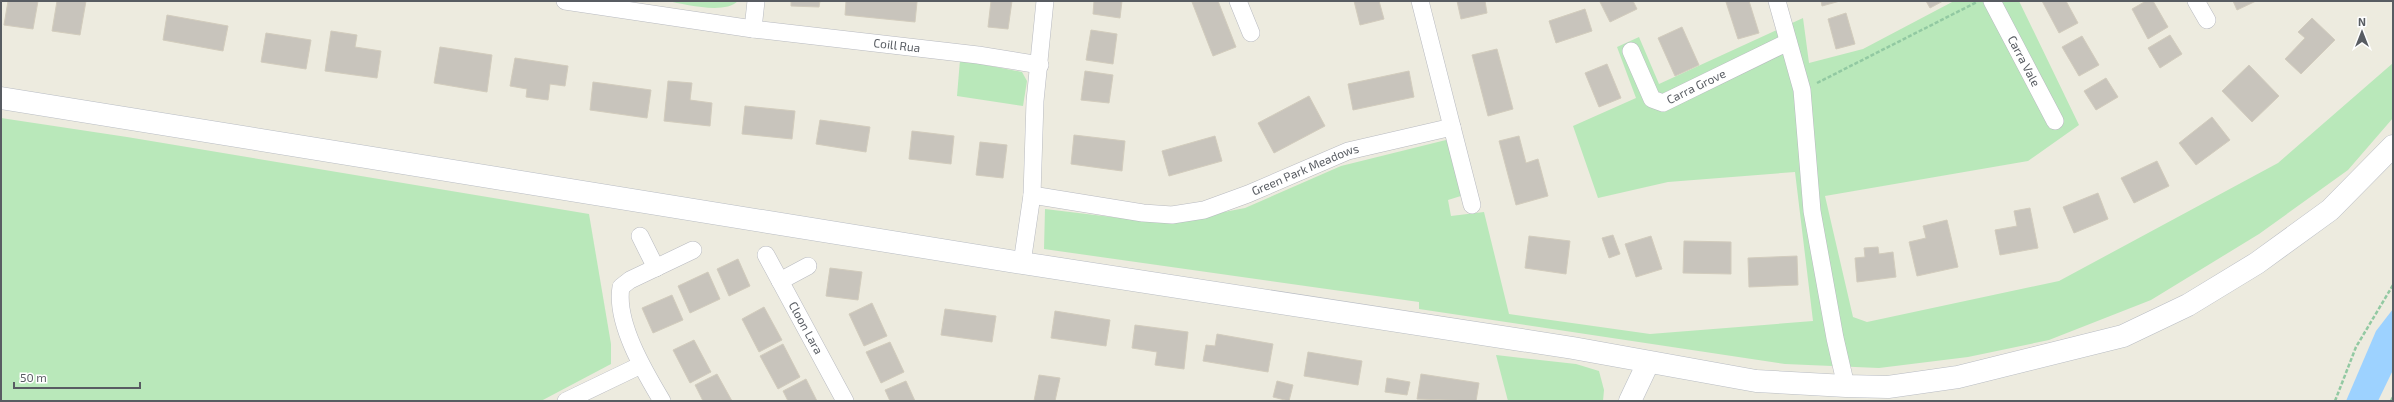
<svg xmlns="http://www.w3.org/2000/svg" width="2394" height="402" viewBox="0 0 2394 402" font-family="'Exo 2',sans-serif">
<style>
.green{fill:#b9e8ba}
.water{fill:#9dd2ff}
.building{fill:#c8c4bc;stroke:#d2ccbd}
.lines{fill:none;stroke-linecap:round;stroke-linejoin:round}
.minor-casing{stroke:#b8bac0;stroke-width:18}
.secondary-casing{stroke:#b8bcc3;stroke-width:23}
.path{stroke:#92c9a2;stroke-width:2.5;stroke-dasharray:4 2;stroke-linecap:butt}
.minor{stroke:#fff;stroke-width:17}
.secondary{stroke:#fff;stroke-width:22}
.labels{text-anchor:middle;stroke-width:4;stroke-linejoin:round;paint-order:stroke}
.street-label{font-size:12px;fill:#585c62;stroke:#fff}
</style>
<rect width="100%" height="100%" fill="#edebdf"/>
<g class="green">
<path d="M 667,1 L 738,1 C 724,15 685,4 667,1 Z"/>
<path d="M 1954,1 L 2019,1 L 2079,125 L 2028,161 L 1825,196 L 1853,317 L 1867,322 L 2059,281 L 2278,163 L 2393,63 L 2393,118 L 2348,170 L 2259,234 L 2151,300 L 2049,340 L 1968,357 L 1879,368 L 1785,364 L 1419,309 L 1419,302 L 1044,249 L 1045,209 L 1153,222 L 1188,219 L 1245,208 L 1341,166 L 1450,139 L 1464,195 L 1448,200 L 1451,216 L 1484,212 L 1509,314 L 1650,334 L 1813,321 L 1795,172 L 1668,182 L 1598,198 L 1573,126 L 1636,98 L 1617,47 L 1639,37 L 1659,84 L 1803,18 L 1809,63 L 1863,49 Z"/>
<path d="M 960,60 L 1022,72 L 1027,81 L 1023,106 L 957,96 Z"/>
<path d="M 1,118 L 127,137 L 589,214 L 611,344 L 611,364 L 541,401 L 1,401 Z"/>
<path d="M 1496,355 L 1576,364 L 1599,371 L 1604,390 L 1603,401 L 1508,401 Z"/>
</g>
<path class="water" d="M 2393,309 L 2393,370 L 2378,401 L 2346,401 L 2376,331 Z"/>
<g class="building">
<path d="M 8,1 L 38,1 L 33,29 L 4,25 Z"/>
<path d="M 57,1 L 86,1 L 80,35 L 52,31 Z"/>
<path d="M 791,1 L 820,1 L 819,7 L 791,6 Z"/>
<path d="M 846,1 L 917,2 L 915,22 L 845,15 Z"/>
<path d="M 991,1 L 1012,1 L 1008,29 L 988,27 Z"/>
<path d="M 1094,1 L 1122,1 L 1120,18 L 1093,14 Z"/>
<path d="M 1218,1 L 1236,47 L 1213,56 L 1192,2 Z"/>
<path d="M 1354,1 L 1379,1 L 1384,19 L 1360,25 Z"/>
<path d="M 1457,1 L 1485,1 L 1487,13 L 1461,19 Z"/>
<path d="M 1633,1 L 1637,9 L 1610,22 L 1600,2 Z"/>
<path d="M 1729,1 L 1749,1 L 1759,33 L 1738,39 L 1726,2 Z"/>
<path d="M 1821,1 L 1840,1 L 1822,6 Z"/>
<path d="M 1926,1 L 1943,1 L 1930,8 Z"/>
<path d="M 2042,1 L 2066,1 L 2078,23 L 2059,33 Z"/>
<path d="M 2146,1 L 2153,1 L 2168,27 L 2148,39 L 2132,9 Z"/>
<path d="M 2233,1 L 2256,1 L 2237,10 Z"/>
<path d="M 1585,9 L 1592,31 L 1556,43 L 1549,21 Z"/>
<path d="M 1846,13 L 1855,44 L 1836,49 L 1828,19 Z"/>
<path d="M 167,15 L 228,26 L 223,51 L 163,40 Z"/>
<path d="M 2312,18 L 2335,40 L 2301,74 L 2285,59 L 2305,38 L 2298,32 Z"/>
<path d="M 1682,27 L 1699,65 L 1675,76 L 1658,38 Z"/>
<path d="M 1091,30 L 1117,34 L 1113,64 L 1086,60 Z"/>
<path d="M 331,31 L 357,35 L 355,47 L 381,51 L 377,78 L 325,71 Z"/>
<path d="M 266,33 L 311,40 L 306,69 L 261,62 Z"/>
<path d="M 2170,35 L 2182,54 L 2160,68 L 2148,48 Z"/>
<path d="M 2082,36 L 2099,65 L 2079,76 L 2062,47 Z"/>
<path d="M 440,47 L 492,55 L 487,92 L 434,83 Z"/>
<path d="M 1497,49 L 1513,109 L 1488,116 L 1472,55 Z"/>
<path d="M 515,58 L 568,66 L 565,86 L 550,84 L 548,100 L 526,97 L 527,89 L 510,86 Z"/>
<path d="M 1607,64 L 1621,98 L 1599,107 L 1585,73 Z"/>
<path d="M 2249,65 L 2279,96 L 2252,122 L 2222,91 Z"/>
<path d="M 1085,71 L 1113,75 L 1109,103 L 1081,100 Z"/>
<path d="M 1409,71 L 1414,97 L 1353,110 L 1348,84 Z"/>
<path d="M 2106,78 L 2118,97 L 2096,110 L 2084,91 Z"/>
<path d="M 668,81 L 692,83 L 690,100 L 712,103 L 710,126 L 664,121 Z"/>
<path d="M 593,82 L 651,90 L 647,118 L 590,110 Z"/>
<path d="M 1309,96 L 1325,126 L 1274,153 L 1258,123 Z"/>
<path d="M 745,106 L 795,111 L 792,139 L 742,134 Z"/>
<path d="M 2212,117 L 2230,140 L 2196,165 L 2179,143 Z"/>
<path d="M 820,120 L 870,127 L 866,152 L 816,144 Z"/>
<path d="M 912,131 L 954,136 L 951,164 L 909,159 Z"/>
<path d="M 1074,135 L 1125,141 L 1122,171 L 1071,164 Z"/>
<path d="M 1215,136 L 1222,161 L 1169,176 L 1162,151 Z"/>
<path d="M 1519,136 L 1526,163 L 1538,159 L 1548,196 L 1516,205 L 1499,141 Z"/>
<path d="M 980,142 L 1007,145 L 1003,178 L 976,175 Z"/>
<path d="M 2157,161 L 2169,186 L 2134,203 L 2121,178 Z"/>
<path d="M 2098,193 L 2108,219 L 2074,233 L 2063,207 Z"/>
<path d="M 2030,208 L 2038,248 L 2000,255 L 1995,230 L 2017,226 L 2014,211 Z"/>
<path d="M 1947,220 L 1958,267 L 1917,276 L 1909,242 L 1926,238 L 1923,226 Z"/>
<path d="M 1613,235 L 1620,254 L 1609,258 L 1602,238 Z"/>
<path d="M 1529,236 L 1570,241 L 1566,274 L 1525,268 Z"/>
<path d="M 1651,236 L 1662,269 L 1636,277 L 1625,244 Z"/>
<path d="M 1684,241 L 1731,242 L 1731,274 L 1683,273 Z"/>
<path d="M 1878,247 L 1879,254 L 1893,252 L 1896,277 L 1857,282 L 1855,258 L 1865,257 L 1864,248 Z"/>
<path d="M 1797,256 L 1798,285 L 1749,287 L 1748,258 Z"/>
<path d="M 738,259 L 750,286 L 729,296 L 717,269 Z"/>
<path d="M 830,268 L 862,272 L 858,300 L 826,296 Z"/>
<path d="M 708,272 L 720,299 L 690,313 L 678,286 Z"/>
<path d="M 672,295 L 683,320 L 653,333 L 642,308 Z"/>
<path d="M 872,303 L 887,336 L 864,346 L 849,314 Z"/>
<path d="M 764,307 L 782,340 L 759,352 L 742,319 Z"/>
<path d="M 945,309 L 996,316 L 992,342 L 941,335 Z"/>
<path d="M 1055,311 L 1110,320 L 1106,346 L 1051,338 Z"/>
<path d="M 1135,325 L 1188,332 L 1184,369 L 1155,365 L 1157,352 L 1132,348 Z"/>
<path d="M 1217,334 L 1273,344 L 1268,372 L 1203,361 L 1206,345 L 1215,346 Z"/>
<path d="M 694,340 L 711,372 L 690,383 L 673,350 Z"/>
<path d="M 890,342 L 904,372 L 881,383 L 866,352 Z"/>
<path d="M 783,344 L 800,377 L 778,389 L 760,356 Z"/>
<path d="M 1308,352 L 1362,361 L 1358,385 L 1304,376 Z"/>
<path d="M 717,374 L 732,401 L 703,401 L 695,385 Z"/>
<path d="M 1421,374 L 1479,383 L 1476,401 L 1417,399 Z"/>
<path d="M 1039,375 L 1060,378 L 1055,401 L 1034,401 Z"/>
<path d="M 1387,378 L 1410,382 L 1407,395 L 1385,392 Z"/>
<path d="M 806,379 L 817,401 L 788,401 L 783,391 Z"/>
<path d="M 906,381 L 915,401 L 890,401 L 885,390 Z"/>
<path d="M 1277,381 L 1293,385 L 1289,401 L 1273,397 Z"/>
</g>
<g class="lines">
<g class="minor-casing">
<g id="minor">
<path d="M 565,1 L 753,29"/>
<path id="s1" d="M 756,1 L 753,29 L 978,55 L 1040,65"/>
<path d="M 1238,1 L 1251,33"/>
<path d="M 1777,1 L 1802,90 L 1812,211 L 1835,338 L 1846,386"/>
<path id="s2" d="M 1992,1 L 2055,121"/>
<path d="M 2196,1 L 2207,20"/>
<path id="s3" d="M 1631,51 L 1652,99 L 1663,103 L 1788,42"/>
<path d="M 1452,127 L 1472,205"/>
<path id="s4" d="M 1032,195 L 1143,213 L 1172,215 L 1204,210 L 1248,194 L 1348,151 L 1452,127 L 1420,1"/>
<path d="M 640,236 L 656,268"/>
<path id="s5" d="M 766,255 L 845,401"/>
<path d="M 1022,263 L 1032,195 L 1035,101 L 1045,1"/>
<path d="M 780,281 L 808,266"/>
<path d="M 566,401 L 641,365"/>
<path d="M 662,401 C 644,371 615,322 621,287 L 630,280 L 693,250"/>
</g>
</g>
<g class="secondary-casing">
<g id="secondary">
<path d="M 1,98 L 1022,263 L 1573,348 L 1756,381 L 1846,386 L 1888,387 L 1958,377 L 2123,336 L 2188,305 L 2257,263 L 2330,210 L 2393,146"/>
<path d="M 1630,401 L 1648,363"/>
</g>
</g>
<g class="path">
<path d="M 1817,83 L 1977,2"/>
<path d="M 2335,401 L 2356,347 L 2393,285"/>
<path d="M 2391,401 L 2393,397"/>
</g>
<use href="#minor" class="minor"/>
<use href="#secondary" class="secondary"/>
</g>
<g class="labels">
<g class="street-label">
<text dy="4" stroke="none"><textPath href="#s1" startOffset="173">Coill Rua</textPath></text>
<text dy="4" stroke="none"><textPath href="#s2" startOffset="68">Carra Vale</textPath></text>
<text dy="4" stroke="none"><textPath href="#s3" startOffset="101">Carra Grove</textPath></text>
<text dy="4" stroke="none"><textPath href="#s4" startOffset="283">Green Park Meadows</textPath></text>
<text dy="4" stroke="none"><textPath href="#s5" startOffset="83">Cloon Lara</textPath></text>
</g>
</g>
<rect width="2394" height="402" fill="none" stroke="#585c62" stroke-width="4"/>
<g transform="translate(2362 32)" stroke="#ffffff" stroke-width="3" paint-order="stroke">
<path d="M0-3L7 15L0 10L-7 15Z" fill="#585c62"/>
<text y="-6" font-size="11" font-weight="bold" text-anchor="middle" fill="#585c62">N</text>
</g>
<path d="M14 382v6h126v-6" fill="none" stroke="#585c62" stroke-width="2"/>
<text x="20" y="382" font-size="12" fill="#585c62" stroke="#ffffff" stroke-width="3" paint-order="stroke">50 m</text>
</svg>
